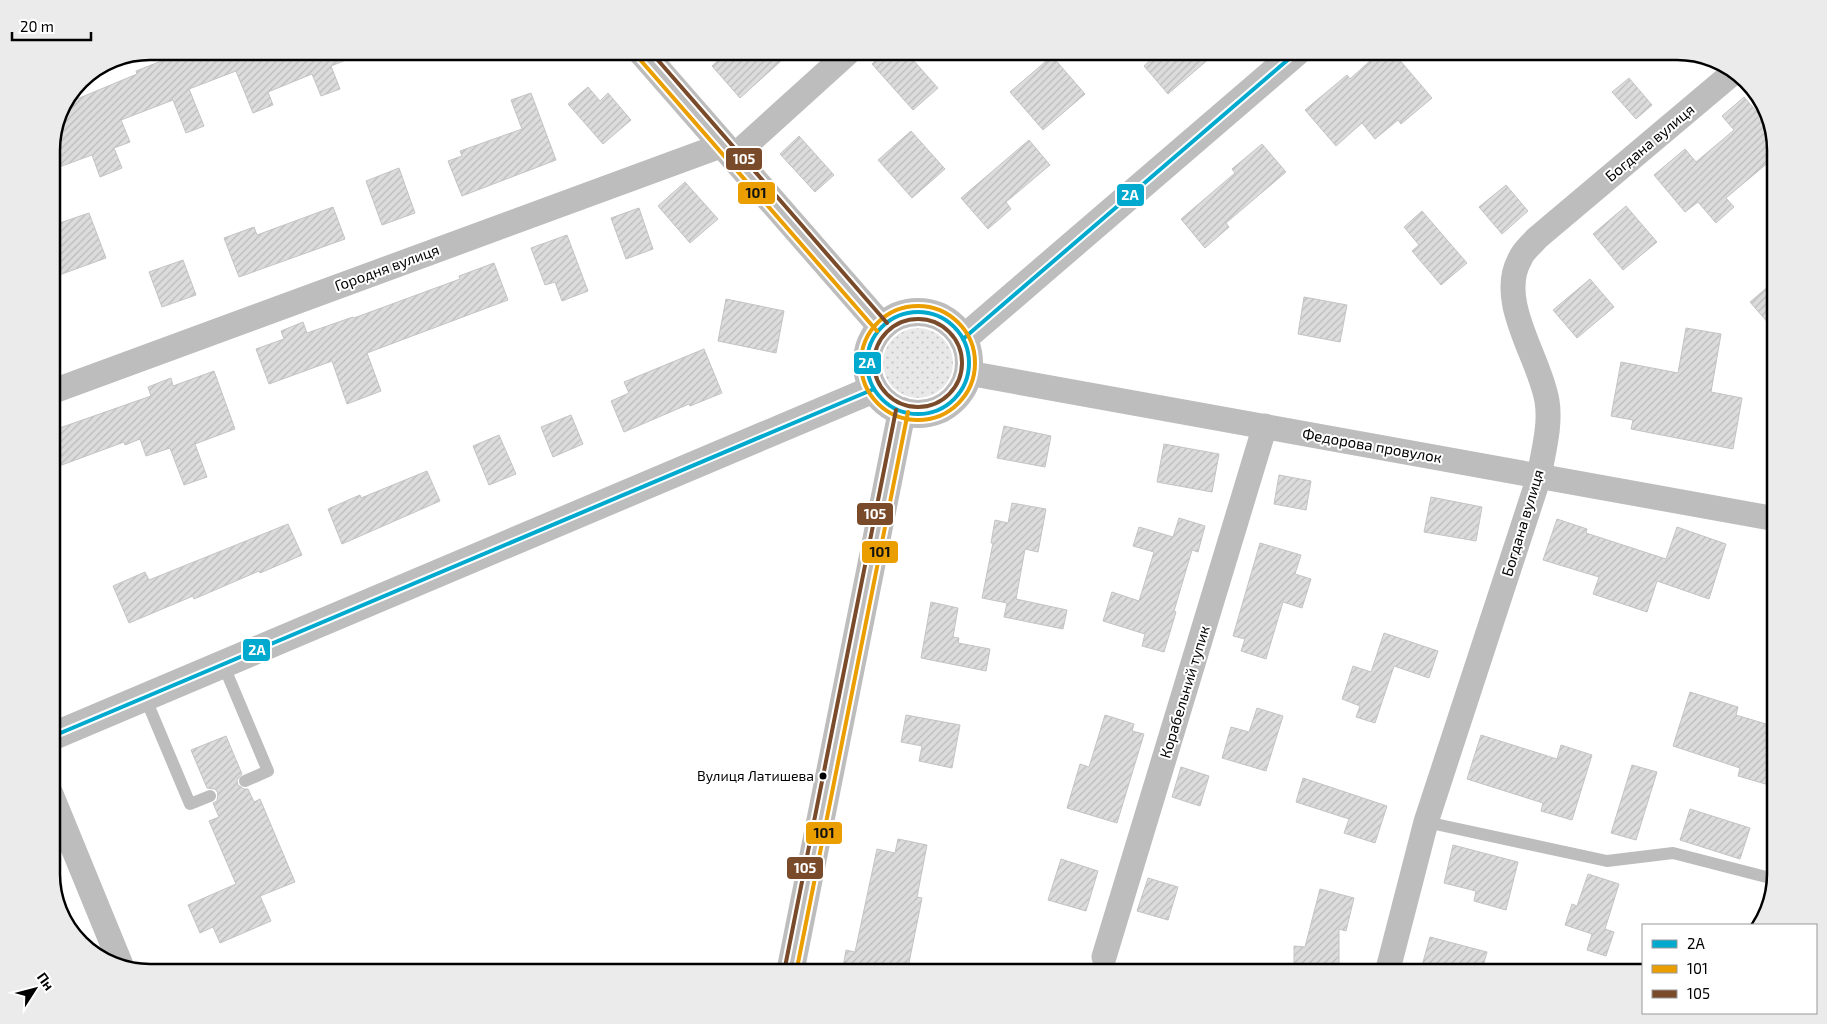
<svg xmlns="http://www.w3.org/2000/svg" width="1827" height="1024" viewBox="0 0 1827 1024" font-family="'Exo 2',sans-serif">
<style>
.grass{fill:url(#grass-dots)}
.building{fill:url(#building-hatch);stroke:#c4c4c4}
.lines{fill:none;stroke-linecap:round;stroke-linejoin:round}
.service{stroke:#bdbdbd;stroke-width:12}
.minor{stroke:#bdbdbd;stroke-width:25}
.tertiary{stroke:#bdbdbd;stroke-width:28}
.bus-1-casing{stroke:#fff;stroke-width:8}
.bus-2-casing{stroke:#fff;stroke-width:8}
.bus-3-casing{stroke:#fff;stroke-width:8}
.bus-1{stroke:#00a9ce;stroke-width:4}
.bus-2{stroke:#eb9e00;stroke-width:4}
.bus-3{stroke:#7a4b2a;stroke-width:4}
.bus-dot{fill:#000;stroke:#fff;stroke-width:2}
.labels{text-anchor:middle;stroke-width:4;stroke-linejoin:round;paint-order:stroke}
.bus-label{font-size:14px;fill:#000;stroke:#fff;text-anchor:end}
.street-label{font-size:15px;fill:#000;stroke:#fff}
.rim{fill:none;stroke:#000;stroke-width:2.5}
.line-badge{stroke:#fff;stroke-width:2}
.badge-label{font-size:14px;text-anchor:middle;font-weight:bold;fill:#fff}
.pale-badge-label{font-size:14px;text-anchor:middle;font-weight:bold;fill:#111}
</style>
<defs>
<pattern id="grass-dots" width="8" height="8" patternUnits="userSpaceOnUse" patternTransform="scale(1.25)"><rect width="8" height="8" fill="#e8e8e8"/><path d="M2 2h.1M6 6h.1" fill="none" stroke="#c5c5c5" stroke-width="1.8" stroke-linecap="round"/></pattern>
<pattern id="building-hatch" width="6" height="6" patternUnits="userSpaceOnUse" patternTransform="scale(1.25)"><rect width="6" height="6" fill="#dcdcdc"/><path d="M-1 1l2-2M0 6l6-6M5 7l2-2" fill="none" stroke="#bbb"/></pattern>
</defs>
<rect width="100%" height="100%" fill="#fff"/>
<circle class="grass" cx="918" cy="363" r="35"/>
<g class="building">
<path d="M 187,51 L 366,52 L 331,66 L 340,89 L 321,96 L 312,74 L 268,92 L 273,105 L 253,113 L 236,71 L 189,89 L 204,126 L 186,133 L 173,100 L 121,120 L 130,142 L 114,148 L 122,168 L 100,177 L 92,155 L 51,170 L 51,144 L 59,112 L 65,104 L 137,74 L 136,71 Z"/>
<path d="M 729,51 L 792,51 L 740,98 L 712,66 Z"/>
<path d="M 886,51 L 905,51 L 938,88 L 913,110 L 872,64 Z"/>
<path d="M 1160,51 L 1218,51 L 1168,94 L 1144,66 Z"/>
<path d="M 1381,51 L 1392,51 L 1432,98 L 1401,124 L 1398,120 L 1375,139 L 1362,123 L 1336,146 L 1305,110 L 1347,75 L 1350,79 Z"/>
<path d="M 1052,56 L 1085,94 L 1043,130 L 1010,92 Z"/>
<path d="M 1629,78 L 1652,105 L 1636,119 L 1612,92 Z"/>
<path d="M 588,87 L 600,101 L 608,93 L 631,120 L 603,144 L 568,104 Z"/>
<path d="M 531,93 L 556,160 L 462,196 L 448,161 L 462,156 L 460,151 L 522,129 L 511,100 Z"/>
<path d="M 1744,97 L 1770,127 L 1776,144 L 1776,156 L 1726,198 L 1734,207 L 1716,223 L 1698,202 L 1685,212 L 1654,175 L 1685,149 L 1696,162 L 1734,130 L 1722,116 Z"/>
<path d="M 911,131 L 945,169 L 912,198 L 878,160 Z"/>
<path d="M 799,136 L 834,175 L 815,192 L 780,154 Z"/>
<path d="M 1029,140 L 1050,165 L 1006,202 L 1011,209 L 988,229 L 961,198 Z"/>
<path d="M 1262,144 L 1286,172 L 1226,223 L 1229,227 L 1205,248 L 1181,219 L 1235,173 L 1232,169 Z"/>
<path d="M 399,168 L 415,213 L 382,225 L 366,181 Z"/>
<path d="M 685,182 L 718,219 L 690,243 L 658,206 Z"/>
<path d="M 1506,185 L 1528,211 L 1502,234 L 1479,207 Z"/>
<path d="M 1626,206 L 1657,242 L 1623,270 L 1593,234 Z"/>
<path d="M 333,207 L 345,239 L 239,277 L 224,238 L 254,227 L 257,235 Z"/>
<path d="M 639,208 L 653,249 L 626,259 L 611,218 Z"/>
<path d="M 1422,211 L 1467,263 L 1441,285 L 1412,251 L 1419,245 L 1404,227 Z"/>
<path d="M 89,213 L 106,258 L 51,278 L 51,226 Z"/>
<path d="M 567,235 L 588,291 L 562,301 L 555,282 L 545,285 L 531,248 Z"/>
<path d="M 183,260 L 196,295 L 162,307 L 149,272 Z"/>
<path d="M 494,263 L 508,300 L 367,353 L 381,391 L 347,404 L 332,361 L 269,384 L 256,349 L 284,339 L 281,331 L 303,322 L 307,333 L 353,317 L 354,318 L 460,279 L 459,276 Z"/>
<path d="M 1590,279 L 1614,307 L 1577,338 L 1553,310 Z"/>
<path d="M 1776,280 L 1776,332 L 1750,302 Z"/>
<path d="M 1304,297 L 1347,305 L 1340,342 L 1298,334 Z"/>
<path d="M 726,299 L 784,311 L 776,353 L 718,341 Z"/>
<path d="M 1686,328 L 1721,334 L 1711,392 L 1742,398 L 1733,449 L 1631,429 L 1633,420 L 1611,416 L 1621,362 L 1678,373 Z"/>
<path d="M 704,349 L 722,393 L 690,406 L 689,404 L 624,432 L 611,401 L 629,393 L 624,382 Z"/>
<path d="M 214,371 L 235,429 L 195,444 L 207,477 L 184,485 L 170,448 L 146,456 L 140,439 L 125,445 L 124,442 L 51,469 L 51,431 L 151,396 L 148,387 L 171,378 L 173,386 Z"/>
<path d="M 571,415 L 583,444 L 553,457 L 541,427 Z"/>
<path d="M 1004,426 L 1051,436 L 1045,467 L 997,458 Z"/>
<path d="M 499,435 L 516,474 L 489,485 L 473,446 Z"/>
<path d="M 1164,444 L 1219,454 L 1212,492 L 1157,482 Z"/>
<path d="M 427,471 L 440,501 L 342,544 L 328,509 L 360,495 L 361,498 Z"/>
<path d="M 1279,475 L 1311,481 L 1306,510 L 1274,504 Z"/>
<path d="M 1431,497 L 1482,507 L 1476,541 L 1424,532 Z"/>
<path d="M 1012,503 L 1046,509 L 1038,552 L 1025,549 L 1016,599 L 1067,610 L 1063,629 L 1004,617 L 1007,603 L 982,598 L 993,543 L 991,543 L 995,520 L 1008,523 Z"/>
<path d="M 1179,518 L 1205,526 L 1198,552 L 1192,550 L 1174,611 L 1176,612 L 1164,652 L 1142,646 L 1145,634 L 1103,621 L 1112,592 L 1139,601 L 1154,552 L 1133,546 L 1139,527 L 1173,537 Z"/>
<path d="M 1557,519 L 1587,529 L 1586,533 L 1666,559 L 1677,527 L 1726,544 L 1709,599 L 1657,581 L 1647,612 L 1593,594 L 1599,577 L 1543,560 Z"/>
<path d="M 288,524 L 302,555 L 260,573 L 259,571 L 194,599 L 193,596 L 129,623 L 113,586 L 145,572 L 149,580 Z"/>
<path d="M 1260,543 L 1301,555 L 1295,574 L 1311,579 L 1302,608 L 1283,602 L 1266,659 L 1241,651 L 1245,639 L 1233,636 Z"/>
<path d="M 931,602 L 958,608 L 953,637 L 959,638 L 958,643 L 990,649 L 986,671 L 921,658 Z"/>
<path d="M 1384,633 L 1438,651 L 1429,678 L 1394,666 L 1375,723 L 1356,717 L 1360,706 L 1342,699 L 1353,666 L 1371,672 Z"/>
<path d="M 1690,692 L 1738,707 L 1736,715 L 1776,727 L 1776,787 L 1738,776 L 1740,768 L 1673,746 Z"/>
<path d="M 1257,708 L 1283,716 L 1266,771 L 1222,758 L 1231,727 L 1249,732 Z"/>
<path d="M 906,715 L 960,725 L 952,768 L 919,761 L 922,746 L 901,742 Z"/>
<path d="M 1105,715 L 1134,724 L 1132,731 L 1144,734 L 1117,823 L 1067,808 L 1080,764 L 1089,767 Z"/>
<path d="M 1481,735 L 1557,759 L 1561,745 L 1592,755 L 1572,820 L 1541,811 L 1543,803 L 1467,779 Z"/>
<path d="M 226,736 L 242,774 L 237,780 L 238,785 L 244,789 L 248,789 L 254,802 L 260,799 L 295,882 L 260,896 L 271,921 L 220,943 L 213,927 L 200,933 L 188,905 L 236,884 L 209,821 L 219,817 L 213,803 L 217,801 L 218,793 L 215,789 L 207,788 L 191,750 Z"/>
<path d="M 1632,765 L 1657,772 L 1636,840 L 1611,833 Z"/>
<path d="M 1181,767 L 1209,776 L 1200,806 L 1172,797 Z"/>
<path d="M 1303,778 L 1387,806 L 1375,843 L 1344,833 L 1349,819 L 1296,802 Z"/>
<path d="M 1690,809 L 1750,828 L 1740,859 L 1680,840 Z"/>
<path d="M 898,839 L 927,845 L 917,897 L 922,898 L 907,973 L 842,973 L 846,950 L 855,952 L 877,849 L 895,853 Z"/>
<path d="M 1453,845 L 1518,862 L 1506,910 L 1474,901 L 1476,891 L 1444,883 Z"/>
<path d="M 1061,859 L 1098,871 L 1086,911 L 1048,900 Z"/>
<path d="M 1588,874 L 1619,884 L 1605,929 L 1614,932 L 1606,956 L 1587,950 L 1592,934 L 1565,925 L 1572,904 L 1577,906 Z"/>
<path d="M 1148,878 L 1178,887 L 1168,920 L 1137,911 Z"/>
<path d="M 1320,889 L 1354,898 L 1346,931 L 1339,929 L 1339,973 L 1294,973 L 1294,946 L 1305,947 Z"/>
<path d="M 1430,937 L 1487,952 L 1481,973 L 1420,973 Z"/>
</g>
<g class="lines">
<g class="service">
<path d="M 223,664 L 268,771 L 245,781"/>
<path d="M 145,697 L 190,804 L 210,796"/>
<path d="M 1426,822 L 1607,861 L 1673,853 L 1774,879"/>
</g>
<g class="minor">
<path d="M 733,157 L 850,51"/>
<path d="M 968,373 L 1776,519"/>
<path d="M 51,392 L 723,145"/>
<path d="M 51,794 L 121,965"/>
<path d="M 1104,957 L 1265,426"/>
<path d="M 1387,973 L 1426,822 L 1539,477 C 1543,452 1551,426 1547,401 C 1540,358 1496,301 1520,259 C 1523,251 1531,245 1537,238 L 1734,72"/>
</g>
<g class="tertiary">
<path d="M 641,51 L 882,327"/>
<circle cx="918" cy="363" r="51"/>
<path d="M 963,339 L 1298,51"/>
<path d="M 51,737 L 874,389"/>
<path d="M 790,973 L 902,411"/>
</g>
<g class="bus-1-casing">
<g id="bus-1">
<circle cx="918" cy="363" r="51"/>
<path d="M 963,339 L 1298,51"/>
<path d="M 51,737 L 874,389"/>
</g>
</g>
<g class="bus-2-casing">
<g id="bus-2">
<path d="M 636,55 L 877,331"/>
<circle cx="918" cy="363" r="57"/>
<path d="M 796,973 L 908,412"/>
</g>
</g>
<g class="bus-3-casing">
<g id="bus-3">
<path d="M 650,51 L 887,323"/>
<circle cx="918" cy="363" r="44"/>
<path d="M 784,972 L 896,410"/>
</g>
</g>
<use href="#bus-1" class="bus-1"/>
<use href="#bus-2" class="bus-2"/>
<use href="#bus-3" class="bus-3"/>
</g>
<circle class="bus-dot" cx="823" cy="776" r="4.5"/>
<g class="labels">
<g class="bus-label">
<text x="814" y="781">Вулиця Латишева</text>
</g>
<g class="street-label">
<text transform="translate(1650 143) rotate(-40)" y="5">Богдана вулиця</text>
<text transform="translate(387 268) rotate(-20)" y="5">Городня вулиця</text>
<text transform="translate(1372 446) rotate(10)" y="5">Федорова провулок</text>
<text transform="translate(1523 523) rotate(-73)" y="5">Богдана вулиця</text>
<text transform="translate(1185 692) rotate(-73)" y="5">Корабельний тупик</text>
</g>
</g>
<path d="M0 0H1827V1024H0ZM150 60H1677A90 90 0 0 1 1767 150V874A90 90 0 0 1 1677 964H150A90 90 0 0 1 60 874V150A90 90 0 0 1 150 60Z" fill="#ebebeb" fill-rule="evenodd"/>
<path class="rim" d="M150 60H1677A90 90 0 0 1 1767 150V874A90 90 0 0 1 1677 964H150A90 90 0 0 1 60 874V150A90 90 0 0 1 150 60Z"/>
<g class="line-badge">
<rect x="725" y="147" width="38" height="24" rx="5" fill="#7a4b2a"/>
<rect x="737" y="181" width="39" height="24" rx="5" fill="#eb9e00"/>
<rect x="1116" y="183" width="29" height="24" rx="5" fill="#00a9ce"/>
<rect x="853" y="351" width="29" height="24" rx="5" fill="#00a9ce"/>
<rect x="856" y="502" width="38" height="24" rx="5" fill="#7a4b2a"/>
<rect x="861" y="540" width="38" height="24" rx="5" fill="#eb9e00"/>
<rect x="242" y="638" width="29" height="24" rx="5" fill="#00a9ce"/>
<rect x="805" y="821" width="38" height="24" rx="5" fill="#eb9e00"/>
<rect x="786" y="856" width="38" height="24" rx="5" fill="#7a4b2a"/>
</g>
<g class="badge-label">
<text x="744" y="164">105</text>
<text x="1130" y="200">2А</text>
<text x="867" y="368">2А</text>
<text x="875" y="519">105</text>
<text x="257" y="655">2А</text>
<text x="805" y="873">105</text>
</g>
<g class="pale-badge-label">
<text x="756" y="198">101</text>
<text x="880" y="557">101</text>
<text x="824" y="838">101</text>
</g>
<rect x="1642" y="924" width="175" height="90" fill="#ffffff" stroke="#999999"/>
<rect x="1652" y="940" width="25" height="8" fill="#00a9ce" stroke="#999999"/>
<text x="1687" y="949" font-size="15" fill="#000000">2А</text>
<rect x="1652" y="965" width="25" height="8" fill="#eb9e00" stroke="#999999"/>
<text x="1687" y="974" font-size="15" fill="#000000">101</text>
<rect x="1652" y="990" width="25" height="8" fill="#7a4b2a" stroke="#999999"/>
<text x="1687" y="999" font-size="15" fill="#000000">105</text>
<g transform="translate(35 989) rotate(54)" stroke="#ffffff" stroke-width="4" paint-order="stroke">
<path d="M0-4L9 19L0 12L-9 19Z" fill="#000000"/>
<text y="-8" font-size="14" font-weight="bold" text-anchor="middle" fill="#000000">Пн</text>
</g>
<path d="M12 32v8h79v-8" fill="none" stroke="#000000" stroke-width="2.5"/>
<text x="20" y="32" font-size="15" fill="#000000" stroke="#ffffff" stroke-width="4" paint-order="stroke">20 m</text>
</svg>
